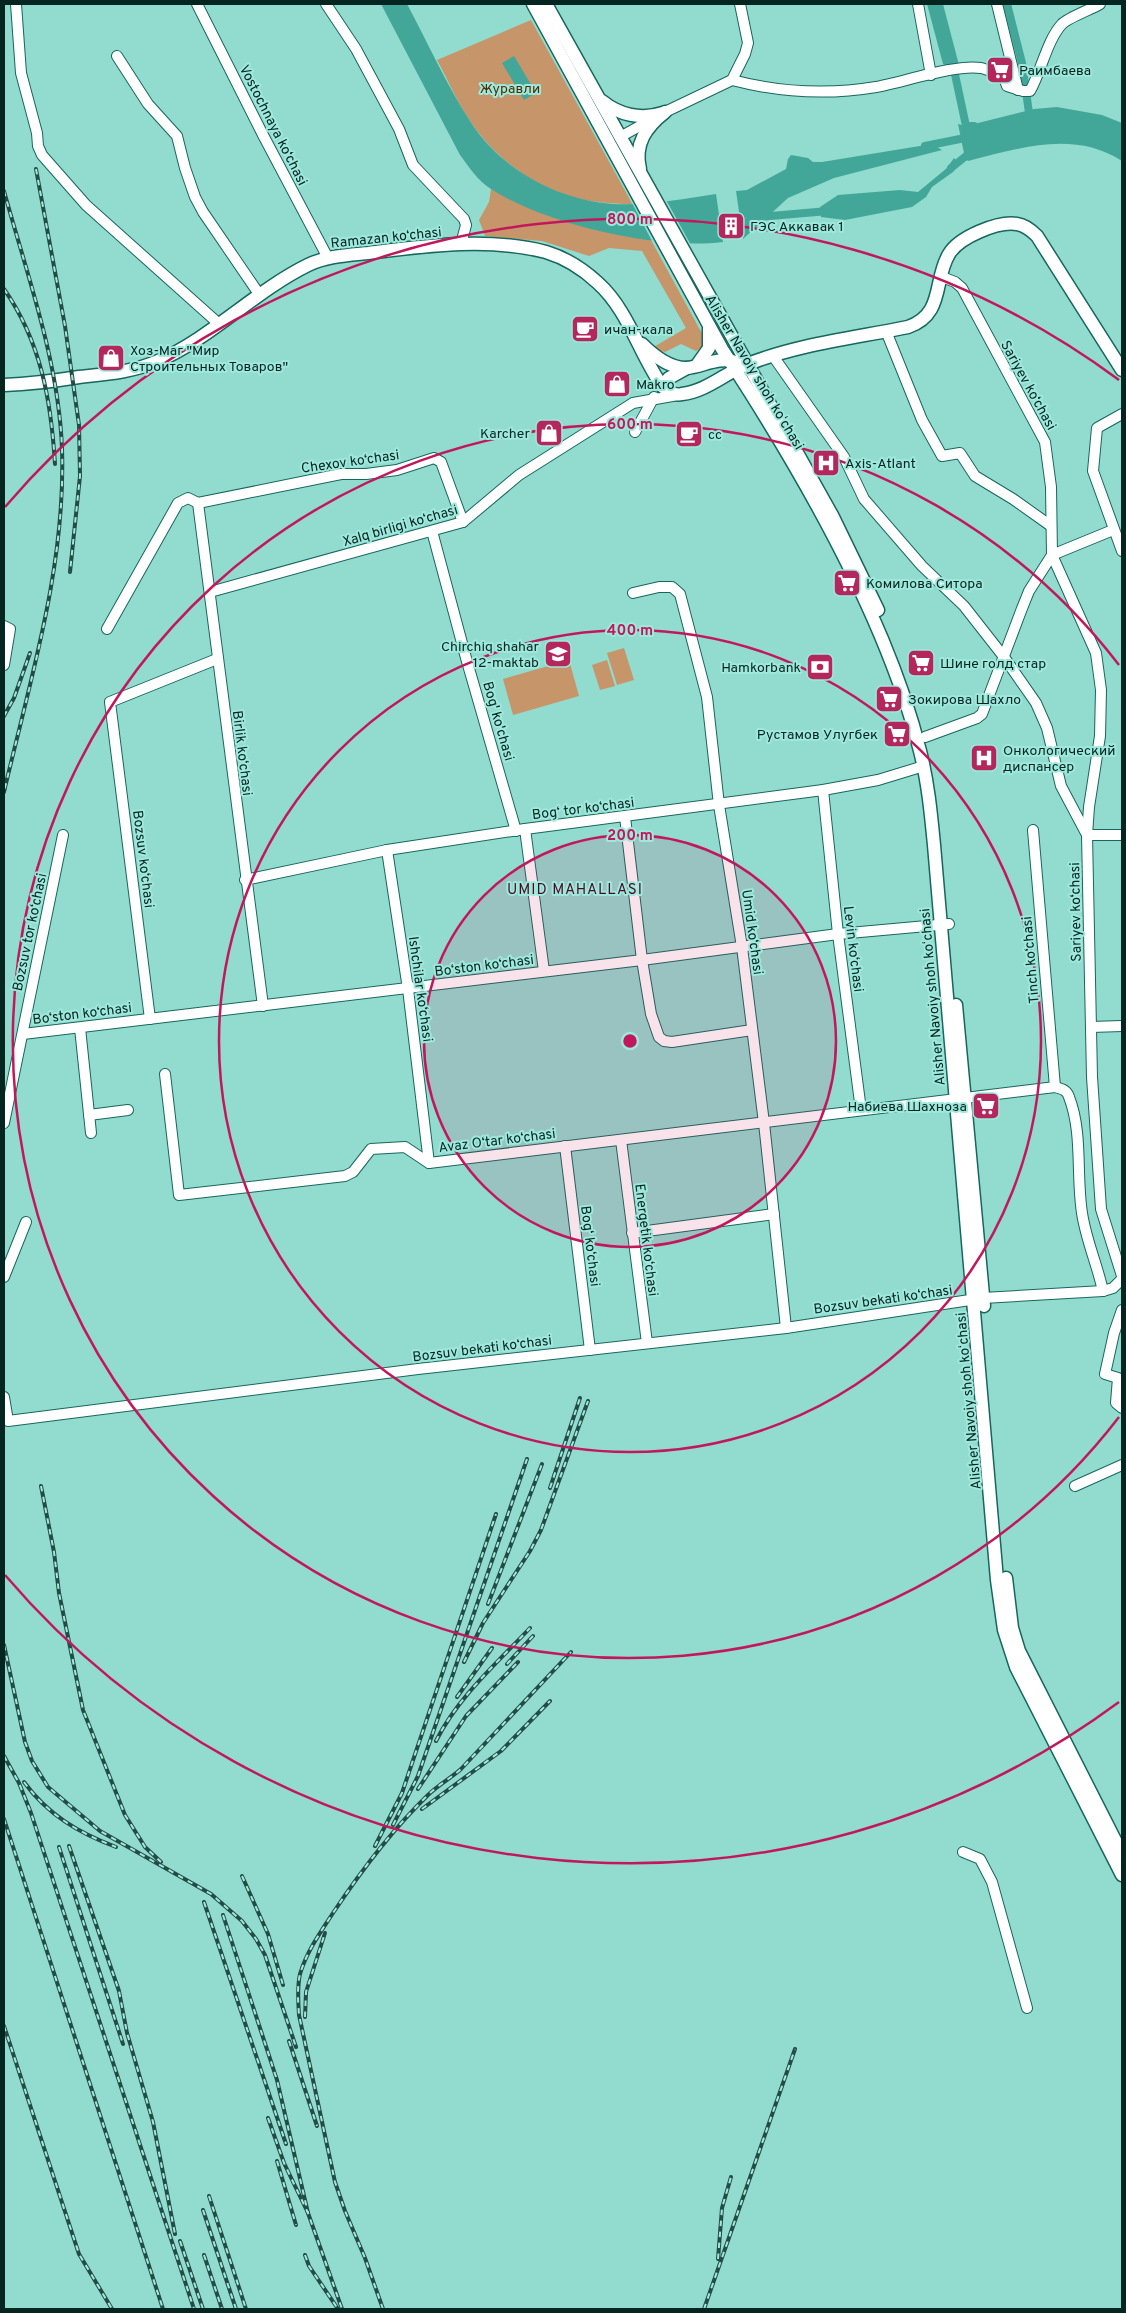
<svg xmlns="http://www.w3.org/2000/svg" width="1126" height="2313" viewBox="0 0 1126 2313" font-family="Overpass,sans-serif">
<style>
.green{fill:#c69569}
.water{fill:#42a799}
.pier{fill:#92dbcf}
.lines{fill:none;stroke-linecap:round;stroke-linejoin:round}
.canal{stroke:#42a799;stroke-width:8}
.minor-casing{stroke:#17675e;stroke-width:12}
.major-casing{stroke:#17675e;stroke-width:15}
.minor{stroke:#fff;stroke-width:10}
.major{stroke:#fff;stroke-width:12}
.rail-casing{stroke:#244c47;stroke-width:4}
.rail{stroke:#9ee8dc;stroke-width:2;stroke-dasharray:5.5;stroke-linecap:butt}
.ring{fill:none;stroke:#c2185b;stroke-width:2.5}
.labels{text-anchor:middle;stroke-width:4;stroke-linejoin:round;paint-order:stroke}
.poi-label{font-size:14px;fill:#052521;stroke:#9ee8dc;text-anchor:start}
.park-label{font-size:14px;fill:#502c01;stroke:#9ee8dc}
.street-label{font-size:14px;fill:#052521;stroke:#9ee8dc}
.neighbourhood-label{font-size:15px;letter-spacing:1px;fill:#4e0a25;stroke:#9ee8dc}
.centre{fill:#c2185b;stroke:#9ee8dc;stroke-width:2.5}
.ring-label{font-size:15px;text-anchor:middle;font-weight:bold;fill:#c2185b;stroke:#9ee8dc;stroke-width:4;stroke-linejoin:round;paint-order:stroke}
</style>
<rect width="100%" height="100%" fill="#92dbcf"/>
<g class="green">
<path d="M 531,20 L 628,196 L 632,204 C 611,204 591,202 571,197 C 533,187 491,154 470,121 C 457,102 448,80 437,60 Z"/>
<path d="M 491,189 L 563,221 L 651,240 L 705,339 L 703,346 L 696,351 L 681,344 L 665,352 L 652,348 L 686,328 L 642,251 L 609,248 L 589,256 L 542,241 L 485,236 L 479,220 L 489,202 Z"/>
<path d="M 624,648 L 634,680 L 617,685 L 607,653 Z"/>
<path d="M 569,660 L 579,696 L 513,715 L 503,679 Z"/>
<path d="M 607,660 L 615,686 L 600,690 L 592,665 Z"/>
</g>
<g class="water">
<path d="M 381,4 L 407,4 C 428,43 446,84 470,121 C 500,169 557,200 613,204 C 647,206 682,199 716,194 L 723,242 C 658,250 547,225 491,189 C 478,181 469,167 460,155 Z"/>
<path d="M 927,4 L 943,4 L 959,65 L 954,68 L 943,64 Z"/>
<path d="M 514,56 L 536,93 L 524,100 L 502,63 Z"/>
<path d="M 1057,107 L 1102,115 L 1122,123 L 1122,161 C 1074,130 1019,148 968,161 L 965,158 L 958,124 L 966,126 L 1034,109 Z"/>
<path d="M 932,144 L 942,150 L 834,178 L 788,198 L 743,239 L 736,191 L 747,190 L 786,169 L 788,159 L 791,155 L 808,158 L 813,162 L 822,162 Z"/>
<path d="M 954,158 L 959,164 L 953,172 L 932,187 L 926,197 L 912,207 L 845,220 L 821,217 L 820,207 L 838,195 L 900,190 L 918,192 L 947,168 Z"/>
</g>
<path class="pier" d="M 665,198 L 691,245 L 653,243 L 631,201 Z"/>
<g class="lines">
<g class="canal">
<path d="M 1007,4 L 1022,63 L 1030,120"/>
<path d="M 953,65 L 966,126 L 974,126"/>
<path d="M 925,146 L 970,137"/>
<path d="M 951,168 L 971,152"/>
<path d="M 760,217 L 828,211"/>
</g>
<g class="minor-casing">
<g id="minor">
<path d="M 16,4 L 21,73 L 37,133 L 38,146 L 42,155 L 86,205 L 218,323"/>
<path d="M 197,4 L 263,135 L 328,258"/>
<path d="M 326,4 L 356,49 L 399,129 L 413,165 L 464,219 L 466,225 L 461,244"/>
<path d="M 918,4 L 931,75"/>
<path d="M 997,4 L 1018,90"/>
<path d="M 117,56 L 148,104 L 177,136 L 185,168 L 195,197 L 203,212 L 259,294"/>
<path d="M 732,80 C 778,92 828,95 876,87 C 904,82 955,64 981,68 C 988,70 996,73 1003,75 L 1007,86 L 1023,91 L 1030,91 C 1041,72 1047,40 1062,24 C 1069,17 1090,10 1100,4"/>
<path d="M 620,137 L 665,112 L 732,80 L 745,54 L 748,43 L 740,4"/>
<path d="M 942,277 L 955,282 L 962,288 L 1045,442 L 1051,487 L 1052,555 L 1096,653 L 1101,690 L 1100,736 L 1089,807 L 1087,835 L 1092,1077 L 1101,1209 L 1122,1276"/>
<path d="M 886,331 L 922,420 L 942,456 L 960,453 L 975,476 L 1013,499 L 1051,526"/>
<path d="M 773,356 L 844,457 L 864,499 L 922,566 L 964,606 L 1004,657 L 1036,703 L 1047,728 L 1061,786 L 1087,835 L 1122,835"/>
<path d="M 1122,414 L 1097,428 L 1093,471 L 1122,551"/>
<path d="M 635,432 L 654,397"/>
<path d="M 198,503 L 263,1006"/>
<path d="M 198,503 L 341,474 L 366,474 L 397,470 L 434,458 L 441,462 L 463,522"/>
<path d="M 432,531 L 466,658 L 516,831"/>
<path d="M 210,592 L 463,522 L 519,475 L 633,403 L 678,395"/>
<path d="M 633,593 L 659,587 L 672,587 L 680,594 L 707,697 L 719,805 L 742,947 L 764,1123 L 786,1328"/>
<path d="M 4,626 L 10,629 L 4,665"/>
<path d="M 107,629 L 178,503 L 188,498 L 198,503"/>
<path d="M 925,737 L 977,718 L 982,714 L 1021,611 L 1029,591 L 1052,555 L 1113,530"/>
<path d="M 823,790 L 838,934 L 861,1110"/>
<path d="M 625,817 L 642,960 L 651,1014 L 659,1037 L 664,1041 L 672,1042 L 752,1030"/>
<path d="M 525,829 L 544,971"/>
<path d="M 1033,830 L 1055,1087"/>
<path d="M 387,850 L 408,989 L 429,1163"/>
<path d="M 245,880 L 387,850 L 525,829 L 823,790 L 878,780 L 924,766"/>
<path d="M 150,1019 L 110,702 L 217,659"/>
<path d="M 1091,1027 L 1122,1026"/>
<path d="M 80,1028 L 91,1133"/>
<path d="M 23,1034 L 642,960 L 838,934 L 949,924"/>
<path d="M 165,1074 L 179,1195 L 345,1176 L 353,1172 L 371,1149 L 405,1147 L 429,1163 L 1055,1087 C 1062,1089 1067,1090 1069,1097 C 1083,1133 1076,1175 1082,1213 C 1086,1240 1097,1264 1103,1291"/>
<path d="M 89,1115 L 128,1110"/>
<path d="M 4,1123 L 63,835"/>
<path d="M 621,1140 L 647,1343"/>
<path d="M 565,1146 L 590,1350"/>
<path d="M 632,1233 L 774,1214"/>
<path d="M 4,1277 L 26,1222"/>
<path d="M 1122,1310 L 1114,1333 L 1105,1374 L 1118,1378 L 1116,1403 L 1122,1408"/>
<path d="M 4,1397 L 8,1421 L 418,1369 L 786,1328 L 983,1298 L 1103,1291 L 1113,1288 L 1122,1279"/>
<path d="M 1075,1486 L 1122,1465"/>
<path d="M 963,1852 L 980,1859 L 992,1882 L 1027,2008"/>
</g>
</g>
<g class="major-casing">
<g id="major">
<path d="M 533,4 L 722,349 C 799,466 886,615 920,751 C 928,782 931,814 934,845 L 997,1580 L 1004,1630 L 1016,1667 L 1122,1875"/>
<path d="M 546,4 L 833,517 L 878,610"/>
<path d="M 602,101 C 619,115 641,120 663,113"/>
<path d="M 640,169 C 634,144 646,127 665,112"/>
<path d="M 642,344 C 653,355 669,368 686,368 C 703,367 717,356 736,362"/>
<path d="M 697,365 L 709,348 L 709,329"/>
<path d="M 4,385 C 29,384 54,381 79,377 C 106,374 133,372 158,361 C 211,338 255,291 308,265 C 326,256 348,255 368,253 C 425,246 489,237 546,252 C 566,258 583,269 598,283 C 628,310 639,353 662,386 C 667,391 675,396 682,394 C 707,391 725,373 748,364 C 799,344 854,338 908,327 C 945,314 933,280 949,254 C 959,237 998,221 1017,224 C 1025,225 1031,230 1037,236 L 1122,370"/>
<path d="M 662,386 L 669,378 L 687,368"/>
<path d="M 956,1005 L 984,1306"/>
<path d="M 1006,1578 L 1012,1628 L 1019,1651 L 1122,1854"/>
</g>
</g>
<use href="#minor" class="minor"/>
<use href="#major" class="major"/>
<g class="rail-casing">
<g id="rail">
<path d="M 36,169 L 65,326 L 79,425 L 80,476 L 70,572"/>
<path d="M 4,191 C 27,275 59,362 62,449 C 66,566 30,680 4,792"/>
<path d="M 4,289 C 41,342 51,400 55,464"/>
<path d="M 4,716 L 14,698 L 30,653"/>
<path d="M 41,1486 L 54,1552 L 59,1593 L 83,1710 L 125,1815 L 145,1847 L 161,1862"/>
<path d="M 550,1488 L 580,1398"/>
<path d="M 488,1604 L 542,1464"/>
<path d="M 4,1645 L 25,1742 L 32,1761 L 48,1787 L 100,1831 L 211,1894 L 242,1921 L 256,1939 L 265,1955 L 296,2047"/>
<path d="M 464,1662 L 483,1623 L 530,1551 L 541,1530 L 588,1401"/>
<path d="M 507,1664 L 533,1636"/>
<path d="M 457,1697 L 492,1648"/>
<path d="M 436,1741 C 458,1697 497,1663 530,1628"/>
<path d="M 4,1756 L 19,1783 L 31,1813 L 194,2309"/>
<path d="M 24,1782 C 48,1815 79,1833 116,1847"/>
<path d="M 418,1789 L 466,1716 L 518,1662"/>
<path d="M 422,1809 L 501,1751 L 550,1701"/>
<path d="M 4,1819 L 163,2309"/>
<path d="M 393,1825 L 418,1776 L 527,1459"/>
<path d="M 69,1846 L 119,1991 L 127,2033 L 153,2122 L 175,2234"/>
<path d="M 375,1846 L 402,1793 L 496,1514"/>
<path d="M 59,1847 L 123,2044"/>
<path d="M 242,1876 L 268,1934 L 283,1985"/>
<path d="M 204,1902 L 286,2144"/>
<path d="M 223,1915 L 277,2080 L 308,2213"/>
<path d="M 305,2017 L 306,1992 L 325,1933"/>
<path d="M 4,2026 L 79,2254 L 112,2309"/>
<path d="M 289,2041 L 317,2126"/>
<path d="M 268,2118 L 284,2163 L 308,2213 L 342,2309"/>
<path d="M 277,2161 L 296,2225"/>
<path d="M 209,2196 L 246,2309"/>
<path d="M 203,2210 L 236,2309"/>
<path d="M 180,2241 L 203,2309"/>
<path d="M 204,2255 L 222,2309"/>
<path d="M 305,2255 L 309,2266 L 338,2309"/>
<path d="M 718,2259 L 722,2208 L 731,2177"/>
<path d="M 383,2309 L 365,2258 L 345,2211 L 335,2182 L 299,2015 C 298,2001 297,1987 300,1974 C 307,1951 320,1933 333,1913 C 361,1871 391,1831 428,1795 C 438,1785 451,1778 461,1769 L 571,1652"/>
<path d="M 704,2309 L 795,2049"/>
</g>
</g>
<use href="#rail" class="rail"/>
</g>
<circle cx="630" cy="1041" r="206" fill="#c2185b" fill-opacity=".12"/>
<g class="ring">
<circle cx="630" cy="1041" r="206"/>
<circle cx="630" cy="1041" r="411"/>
<path d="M1119 1417A617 617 0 1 1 1119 665"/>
<path d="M1119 1702A822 822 0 0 1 5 1575M5 507A822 822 0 0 1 1119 380"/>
</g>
<defs>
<g id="supermarket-square" transform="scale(1.4375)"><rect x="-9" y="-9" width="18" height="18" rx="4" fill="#b4275d" stroke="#9ee8dc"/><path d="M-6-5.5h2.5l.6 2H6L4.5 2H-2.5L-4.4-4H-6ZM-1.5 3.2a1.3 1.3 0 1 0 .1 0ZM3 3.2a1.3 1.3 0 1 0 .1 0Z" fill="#fff"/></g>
<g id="building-square" transform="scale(1.4375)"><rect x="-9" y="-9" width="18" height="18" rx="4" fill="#b4275d" stroke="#9ee8dc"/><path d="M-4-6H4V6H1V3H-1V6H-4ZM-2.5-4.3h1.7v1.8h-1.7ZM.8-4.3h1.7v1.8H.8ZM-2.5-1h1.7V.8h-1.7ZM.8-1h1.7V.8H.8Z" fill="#fff"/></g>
<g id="cafe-square" transform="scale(1.4375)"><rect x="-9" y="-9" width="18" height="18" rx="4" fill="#b4275d" stroke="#9ee8dc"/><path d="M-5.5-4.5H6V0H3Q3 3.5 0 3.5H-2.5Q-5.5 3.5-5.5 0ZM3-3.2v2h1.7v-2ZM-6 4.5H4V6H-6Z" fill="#fff"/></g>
<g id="shop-square" transform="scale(1.4375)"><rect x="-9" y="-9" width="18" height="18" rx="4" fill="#b4275d" stroke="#9ee8dc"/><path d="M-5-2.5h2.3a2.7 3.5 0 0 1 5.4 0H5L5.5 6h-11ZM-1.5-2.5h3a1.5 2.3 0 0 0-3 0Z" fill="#fff"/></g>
<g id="hospital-square" transform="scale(1.4375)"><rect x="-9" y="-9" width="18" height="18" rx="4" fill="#b4275d" stroke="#9ee8dc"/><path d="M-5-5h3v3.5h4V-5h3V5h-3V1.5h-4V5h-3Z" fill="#fff"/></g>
<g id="school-square" transform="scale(1.4375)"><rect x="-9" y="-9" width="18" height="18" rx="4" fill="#b4275d" stroke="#9ee8dc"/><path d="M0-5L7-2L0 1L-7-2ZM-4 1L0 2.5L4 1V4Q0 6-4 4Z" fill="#fff"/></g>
<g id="bank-square" transform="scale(1.4375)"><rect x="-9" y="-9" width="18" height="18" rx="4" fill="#b4275d" stroke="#9ee8dc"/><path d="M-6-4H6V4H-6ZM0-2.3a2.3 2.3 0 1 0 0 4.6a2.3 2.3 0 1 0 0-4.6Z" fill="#fff"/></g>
</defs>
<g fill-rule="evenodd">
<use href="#supermarket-square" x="1000" y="70"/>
<use href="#building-square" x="731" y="226"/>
<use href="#cafe-square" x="585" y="329"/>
<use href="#shop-square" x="111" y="358"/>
<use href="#shop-square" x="617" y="384"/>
<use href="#shop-square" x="549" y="433"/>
<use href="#cafe-square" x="689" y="434"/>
<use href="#hospital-square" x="826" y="463"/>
<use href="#supermarket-square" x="847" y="583"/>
<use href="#school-square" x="558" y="654"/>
<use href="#supermarket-square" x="921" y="663"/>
<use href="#bank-square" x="820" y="667"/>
<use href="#supermarket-square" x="889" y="699"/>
<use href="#supermarket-square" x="897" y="734"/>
<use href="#hospital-square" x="984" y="758"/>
<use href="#supermarket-square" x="986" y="1106"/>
</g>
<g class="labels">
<g class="poi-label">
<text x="1019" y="75">Раимбаева</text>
<text x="750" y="231">ГЭС Аккавак 1</text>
<text x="604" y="334">ичан-кала</text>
<text x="130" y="355">Хоз-Маг "Мир<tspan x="130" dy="16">Строительных Товаров"</tspan></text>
<text x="636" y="389">Makro</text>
<text x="530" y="438" text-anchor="end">Karcher</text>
<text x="708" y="439">cc</text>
<text x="845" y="468">Axis-Atlant</text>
<text x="866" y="588">Комилова Ситора</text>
<text x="539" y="651" text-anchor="end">Chirchiq shahar<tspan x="539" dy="16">12-maktab</tspan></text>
<text x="940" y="668">Шине голд стар</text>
<text x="801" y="672" text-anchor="end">Hamkorbank</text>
<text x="908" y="704">Зокирова Шахло</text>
<text x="878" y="739" text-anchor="end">Рустамов Улугбек</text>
<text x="1003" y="755">Онкологический<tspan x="1003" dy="16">диспансер</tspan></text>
<text x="967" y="1111" text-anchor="end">Набиева Шахноза</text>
</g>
<g class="park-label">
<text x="510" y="93">Журавли</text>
</g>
<g class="street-label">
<text transform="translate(274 125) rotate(63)" y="5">Vostochnaya ko‘chasi</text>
<text transform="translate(386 237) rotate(-6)" y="5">Ramazan ko‘chasi</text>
<text transform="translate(755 372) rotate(59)" y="5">Alisher Navoiy shoh koʻchasi</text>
<text transform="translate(1029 385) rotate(61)" y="5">Sariyev ko‘chasi</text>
<text transform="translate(350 461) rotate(-8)" y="5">Chexov ko‘chasi</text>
<text transform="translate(400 525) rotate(-16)" y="5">Xalq birligi ko‘chasi</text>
<text transform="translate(499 721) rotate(74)" y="5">Bog' ko'chasi</text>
<text transform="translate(243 753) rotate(83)" y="5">Birlik ko‘chasi</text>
<text transform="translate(583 808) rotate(-7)" y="5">Bog‘ tor ko‘chasi</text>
<text transform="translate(144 859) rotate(83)" y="5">Bozsuv ko‘chasi</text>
<text transform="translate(1075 912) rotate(-91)" y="5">Sariyev ko‘chasi</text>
<text transform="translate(29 932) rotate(-78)" y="5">Bozsuv tor ko‘chasi</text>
<text transform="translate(753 932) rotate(82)" y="5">Umid ko‘chasi</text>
<text transform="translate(854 949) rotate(83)" y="5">Levin ko‘chasi</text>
<text transform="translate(1030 960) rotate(-95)" y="5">Tinch ko‘chasi</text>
<text transform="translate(484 965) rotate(-7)" y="5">Bo‘ston ko‘chasi</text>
<text transform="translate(421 989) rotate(82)" y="5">Ishchilar ko‘chasi</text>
<text transform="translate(932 997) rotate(-95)" y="5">Alisher Navoiy shoh koʻchasi</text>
<text transform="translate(82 1013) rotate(-7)" y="5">Bo‘ston ko‘chasi</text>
<text transform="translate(497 1140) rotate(-7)" y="5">Avaz O‘tar ko‘chasi</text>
<text transform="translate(647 1240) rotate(83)" y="5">Energetik ko‘chasi</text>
<text transform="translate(591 1246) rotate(83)" y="5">Bog‘ ko‘chasi</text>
<text transform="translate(883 1299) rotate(-8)" y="5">Bozsuv bekati ko‘chasi</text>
<text transform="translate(482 1348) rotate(-7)" y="5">Bozsuv bekati ko‘chasi</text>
<text transform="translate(968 1401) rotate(-95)" y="5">Alisher Navoiy shoh koʻchasi</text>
</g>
<g class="neighbourhood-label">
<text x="575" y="894">UMID MAHALLASI</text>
</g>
</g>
<circle cx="630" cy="1041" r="8" class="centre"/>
<g class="ring-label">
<text x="630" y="224">800 m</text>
<text x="630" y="429">600 m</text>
<text x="630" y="635">400 m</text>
<text x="630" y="840">200 m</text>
</g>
<rect width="1126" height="2313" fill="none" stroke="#052521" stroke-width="10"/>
</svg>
